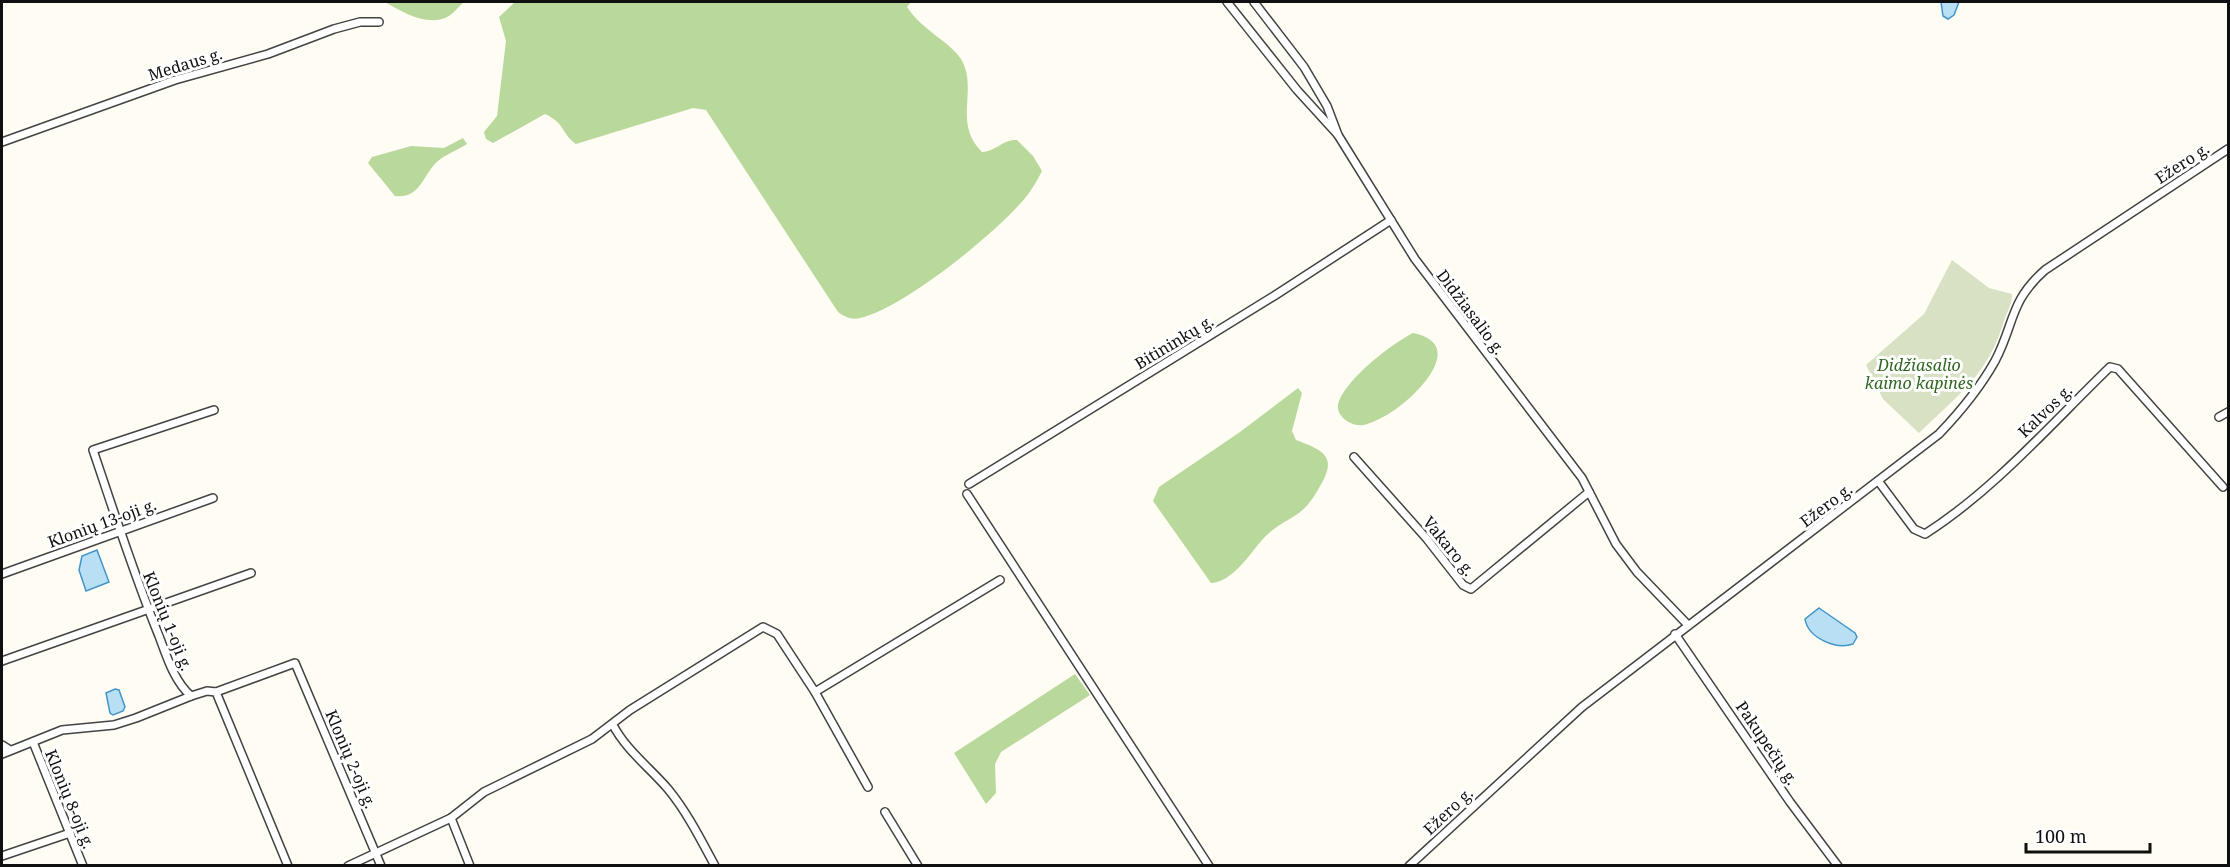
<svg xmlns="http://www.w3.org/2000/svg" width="2230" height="867" viewBox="0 0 2230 867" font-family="'Noto Serif',serif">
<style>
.forest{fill:#b9d99c}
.cemetery{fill:#d8e1c3}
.water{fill:#b9dff5;stroke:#4295c9;stroke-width:1.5}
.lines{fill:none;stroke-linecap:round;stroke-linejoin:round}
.street-casing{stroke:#434343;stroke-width:10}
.street{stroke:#fff;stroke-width:7}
.labels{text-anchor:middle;stroke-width:6;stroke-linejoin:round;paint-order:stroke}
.street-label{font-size:16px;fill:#101010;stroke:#fff}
.park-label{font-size:16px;font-style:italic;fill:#306721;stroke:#fff}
</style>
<rect width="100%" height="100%" fill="#fffcf3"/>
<g class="forest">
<path d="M 385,2 L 464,2 C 459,6 455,12 449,16 C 429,28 402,12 385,2 Z"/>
<path d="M 515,2 L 911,2 L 907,7 C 920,28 951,43 961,59 C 979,89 952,123 982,152 C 997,151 1003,139 1017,140 L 1033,156 L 1042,171 C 1036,183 1028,196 1018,206 C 989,238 902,309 860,318 C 851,320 845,317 838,312 L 706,110 L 693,108 L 576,144 C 560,132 566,124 545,114 L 493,143 L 486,139 L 484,132 L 497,116 L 506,41 L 499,17 Z"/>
<path d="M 463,138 L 467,144 C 458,150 441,156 434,165 C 422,179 418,199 395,196 L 368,163 L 372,157 L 411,146 L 444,148 Z"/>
<path d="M 1413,333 C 1472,345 1410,403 1385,416 C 1379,419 1370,424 1363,425 C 1350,427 1333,414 1339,401 C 1348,378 1391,344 1413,333 Z"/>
<path d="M 1298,388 L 1302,393 L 1292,431 L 1296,440 C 1325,451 1338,457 1319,488 C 1314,497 1308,506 1299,513 C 1284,523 1275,526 1262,540 C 1249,555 1232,582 1211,583 L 1153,501 L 1159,487 L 1240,432 Z"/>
<path d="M 1075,674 L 1090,695 L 1001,752 L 995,764 L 996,793 L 986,804 L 954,753 Z"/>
</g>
<path class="cemetery" d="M 1952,260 L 1989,288 L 2012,294 C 2012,305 2007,311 2004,321 C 1988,375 1958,395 1919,433 L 1883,399 L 1866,365 L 1924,314 Z"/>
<g class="water">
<path d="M 1941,2 L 1959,2 L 1954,15 L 1948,19 L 1943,16 Z"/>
<path d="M 97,550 L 109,582 L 86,591 L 79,570 L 82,556 Z"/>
<path d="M 1819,608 L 1855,633 L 1857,637 L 1853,644 C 1836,650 1808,638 1805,619 Z"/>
<path d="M 115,689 L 119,690 L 125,707 L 123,711 L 113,715 L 110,713 L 106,693 Z"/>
</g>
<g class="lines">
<g class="street-casing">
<g id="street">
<path d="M 1227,2 L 1297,90 L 1338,135"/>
<path d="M 1254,2 L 1304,67 L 1327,106 L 1338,135 L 1415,259 L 1582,478 L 1616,544 L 1637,572 L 1687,624"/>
<path d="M 2,142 L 175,80 L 268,54 L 334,29 L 360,22 L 379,22"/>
<path d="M 214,410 L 93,450 C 114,512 134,575 159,636 C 167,657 174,681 191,696 L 207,691 L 216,692 L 288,866"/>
<path d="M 2219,417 L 2228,412"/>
<path d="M 1354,457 L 1427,539 L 1463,585 L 1471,589 L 1589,492"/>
<path d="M 1879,482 L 1914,529 L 1925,534 C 1994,490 2051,424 2110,367 L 2118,369 L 2223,487"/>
<path d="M 969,484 L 1274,296 L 1391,220"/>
<path d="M 967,494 L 1209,866"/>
<path d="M 2,574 L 213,498"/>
<path d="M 1675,634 L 1790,802 L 1838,866"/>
<path d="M 2,661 L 251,573"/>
<path d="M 216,692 L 295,663 L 381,866"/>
<path d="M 815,692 L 1000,580"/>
<path d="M 613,725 C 626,750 650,768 668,789 C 687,812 701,840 715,866"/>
<path d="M 33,742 L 83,866"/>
<path d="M 2,745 L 10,750"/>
<path d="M 2,754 L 62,730 L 114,725 L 136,718 L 191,696"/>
<path d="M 885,812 L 918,866"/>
<path d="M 451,818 L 470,866"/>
<path d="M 2,856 L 70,833"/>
<path d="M 348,866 L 451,818 L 484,792 L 592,739 L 630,710 L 763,627 L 777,634 L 815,692 L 868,787"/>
<path d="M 1409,866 L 1582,707 L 1939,434 C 1960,412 1980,388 1995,361 C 2015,323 2009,302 2045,270 L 2228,149"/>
</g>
</g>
<use href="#street" class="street"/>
</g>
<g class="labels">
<g class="street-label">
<text transform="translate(185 64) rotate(-17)" y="6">Medaus g.</text>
<text transform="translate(2182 163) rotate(-33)" y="6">Ežero g.</text>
<text transform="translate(1471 312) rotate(53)" y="6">Didžiasalio g.</text>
<text transform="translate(1174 342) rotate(-31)" y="6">Bitininkų g.</text>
<text transform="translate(2045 411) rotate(-44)" y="6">Kalvos g.</text>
<text transform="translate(1826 505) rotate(-37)" y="6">Ežero g.</text>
<text transform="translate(102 523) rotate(-20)" y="6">Klonių 13-oji g.</text>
<text transform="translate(1449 546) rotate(51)" y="6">Vakaro g.</text>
<text transform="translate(168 621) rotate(68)" y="6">Klonių 1-oji g.</text>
<text transform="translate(1767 743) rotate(56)" y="6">Pakupečių g.</text>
<text transform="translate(351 759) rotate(67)" y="6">Klonių 2-oji g.</text>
<text transform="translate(70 799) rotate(68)" y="6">Klonių 8-oji g.</text>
<text transform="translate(1448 811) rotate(-43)" y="6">Ežero g.</text>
</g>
<g class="park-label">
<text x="1919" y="371">Didžiasalio<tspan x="1919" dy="18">kaimo kapinės</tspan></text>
</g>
</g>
<rect width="2230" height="867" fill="none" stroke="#101010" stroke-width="6"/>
<path d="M2026 843v9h124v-9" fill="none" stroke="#101010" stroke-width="3"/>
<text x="2035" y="843" font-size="18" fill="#101010" stroke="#ffffff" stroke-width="4.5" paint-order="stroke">100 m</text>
</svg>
